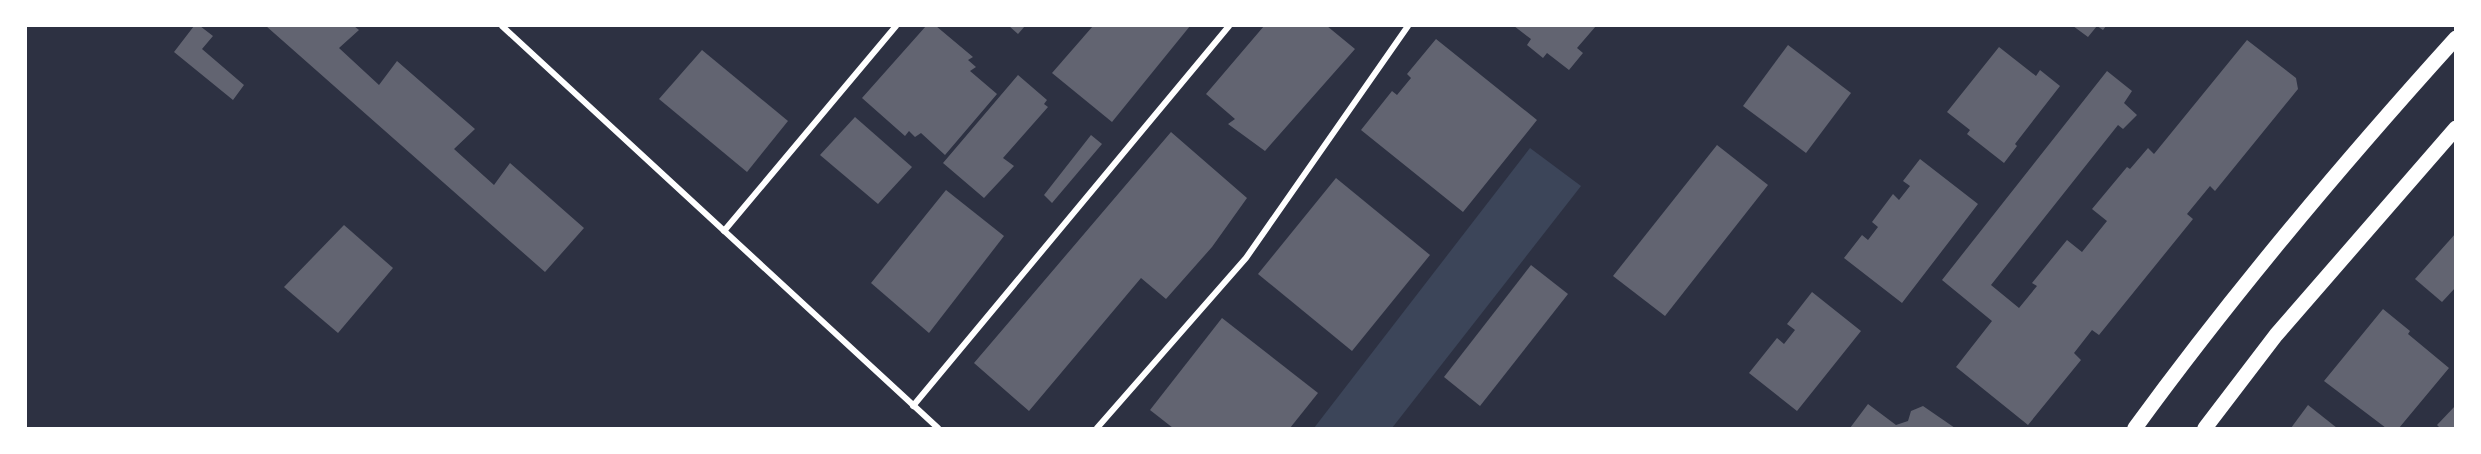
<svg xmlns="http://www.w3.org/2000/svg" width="2481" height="454" viewBox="0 0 2481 454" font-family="'Space Grotesk',sans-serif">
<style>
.green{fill:#3c4559}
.building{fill:#626471}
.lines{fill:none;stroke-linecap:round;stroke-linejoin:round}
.minor{stroke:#fff;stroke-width:6}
.primary{stroke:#fff;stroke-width:15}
</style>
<rect width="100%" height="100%" fill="#2d3142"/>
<path class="green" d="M 1530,148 L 1581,186 L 1392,428 L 1314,428 Z"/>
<g class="building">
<path d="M 194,26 L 200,26 L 213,36 L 202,49 L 244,85 L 233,100 L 174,52 Z"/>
<path d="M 266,26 L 354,26 L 359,30 L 339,48 L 379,85 L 397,61 L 475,129 L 454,149 L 494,185 L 510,163 L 584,228 L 545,272 Z"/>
<path d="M 926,26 L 936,26 L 973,57 L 968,60 L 976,67 L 970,71 L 997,94 L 945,155 L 921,133 L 915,137 L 909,131 L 905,136 L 862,98 Z"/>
<path d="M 1009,26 L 1025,26 L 1018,34 Z"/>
<path d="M 1093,26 L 1190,26 L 1112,122 L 1052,73 Z"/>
<path d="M 1264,26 L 1327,26 L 1355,49 L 1265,151 L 1228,124 L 1235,119 L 1206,94 Z"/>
<path d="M 1514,26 L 1596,26 L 1577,48 L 1583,53 L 1569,70 L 1547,53 L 1543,58 L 1527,45 L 1531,39 Z"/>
<path d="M 2073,26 L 2106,26 L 2103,30 L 2097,26 L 2088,37 Z"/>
<path d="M 1436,39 L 1537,120 L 1463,212 L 1361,130 L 1392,91 L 1397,95 L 1411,78 L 1407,74 Z"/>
<path d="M 2247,40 L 2296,78 L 2298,89 L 2215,191 L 2210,186 L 2187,214 L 2193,219 L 2099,335 L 2092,330 L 2074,353 L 2081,360 L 2028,425 L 1956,367 L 1992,321 L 1942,280 L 2107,71 L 2132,91 L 2124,103 L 2137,115 L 2123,129 L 2118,125 L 1991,285 L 2019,308 L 2037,286 L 2032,283 L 2067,240 L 2082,252 L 2107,221 L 2092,209 L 2127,167 L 2130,169 L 2148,148 L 2154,154 Z"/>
<path d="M 1788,45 L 1851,93 L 1806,153 L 1743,106 Z"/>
<path d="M 1999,47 L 2036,76 L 2040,70 L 2060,86 L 2015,144 L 2017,146 L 2004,163 L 1967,134 L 1970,130 L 1947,112 Z"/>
<path d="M 702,50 L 788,121 L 747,172 L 659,99 Z"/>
<path d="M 1018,75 L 1047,100 L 1044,104 L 1048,107 L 1003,158 L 1014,166 L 984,198 L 943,163 Z"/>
<path d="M 855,117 L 912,167 L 878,204 L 820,155 Z"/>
<path d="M 1171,132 L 1247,198 L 1212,247 L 1166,299 L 1141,278 L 1029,411 L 974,363 Z"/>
<path d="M 1091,135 L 1102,144 L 1052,203 L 1044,195 Z"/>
<path d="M 1717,145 L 1768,185 L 1665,316 L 1613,276 Z"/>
<path d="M 1920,159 L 1978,204 L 1902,303 L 1844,258 L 1862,235 L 1868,240 L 1878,227 L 1872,222 L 1893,194 L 1899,200 L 1910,186 L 1903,181 Z"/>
<path d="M 1336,178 L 1430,255 L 1352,351 L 1258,274 Z"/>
<path d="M 946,190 L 1004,236 L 929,333 L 871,283 Z"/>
<path d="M 344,225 L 393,268 L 338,333 L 284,287 Z"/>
<path d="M 2456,233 L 2456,287 L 2442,302 L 2415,279 Z"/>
<path d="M 1531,265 L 1568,294 L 1480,406 L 1444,377 Z"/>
<path d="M 1812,292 L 1861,331 L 1797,411 L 1749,373 L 1777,338 L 1784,344 L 1795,330 L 1787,324 Z"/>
<path d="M 2383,309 L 2410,331 L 2408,334 L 2449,368 L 2399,428 L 2386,428 L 2324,381 Z"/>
<path d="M 1222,318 L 1318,393 L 1290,428 L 1173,428 L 1150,410 Z"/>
<path d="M 1868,404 L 1896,425 L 1908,421 L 1911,411 L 1923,406 L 1955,428 L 1850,428 Z"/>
<path d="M 2308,405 L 2337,428 L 2291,428 Z"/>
<path d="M 2456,405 L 2456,428 L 2440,428 L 2437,425 Z"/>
</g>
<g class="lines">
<g class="minor">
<path d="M 502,26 L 938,428"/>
<path d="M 724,231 L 896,26"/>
<path d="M 913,406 L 1229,26"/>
<path d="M 1097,428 L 1246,258 L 1408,26"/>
</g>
<g class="primary">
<path d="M 2135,428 C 2234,292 2343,163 2456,38"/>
<path d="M 2205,428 L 2276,335 L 2456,128"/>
</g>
</g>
<rect width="2481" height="454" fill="none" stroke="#ffffff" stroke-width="54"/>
</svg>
